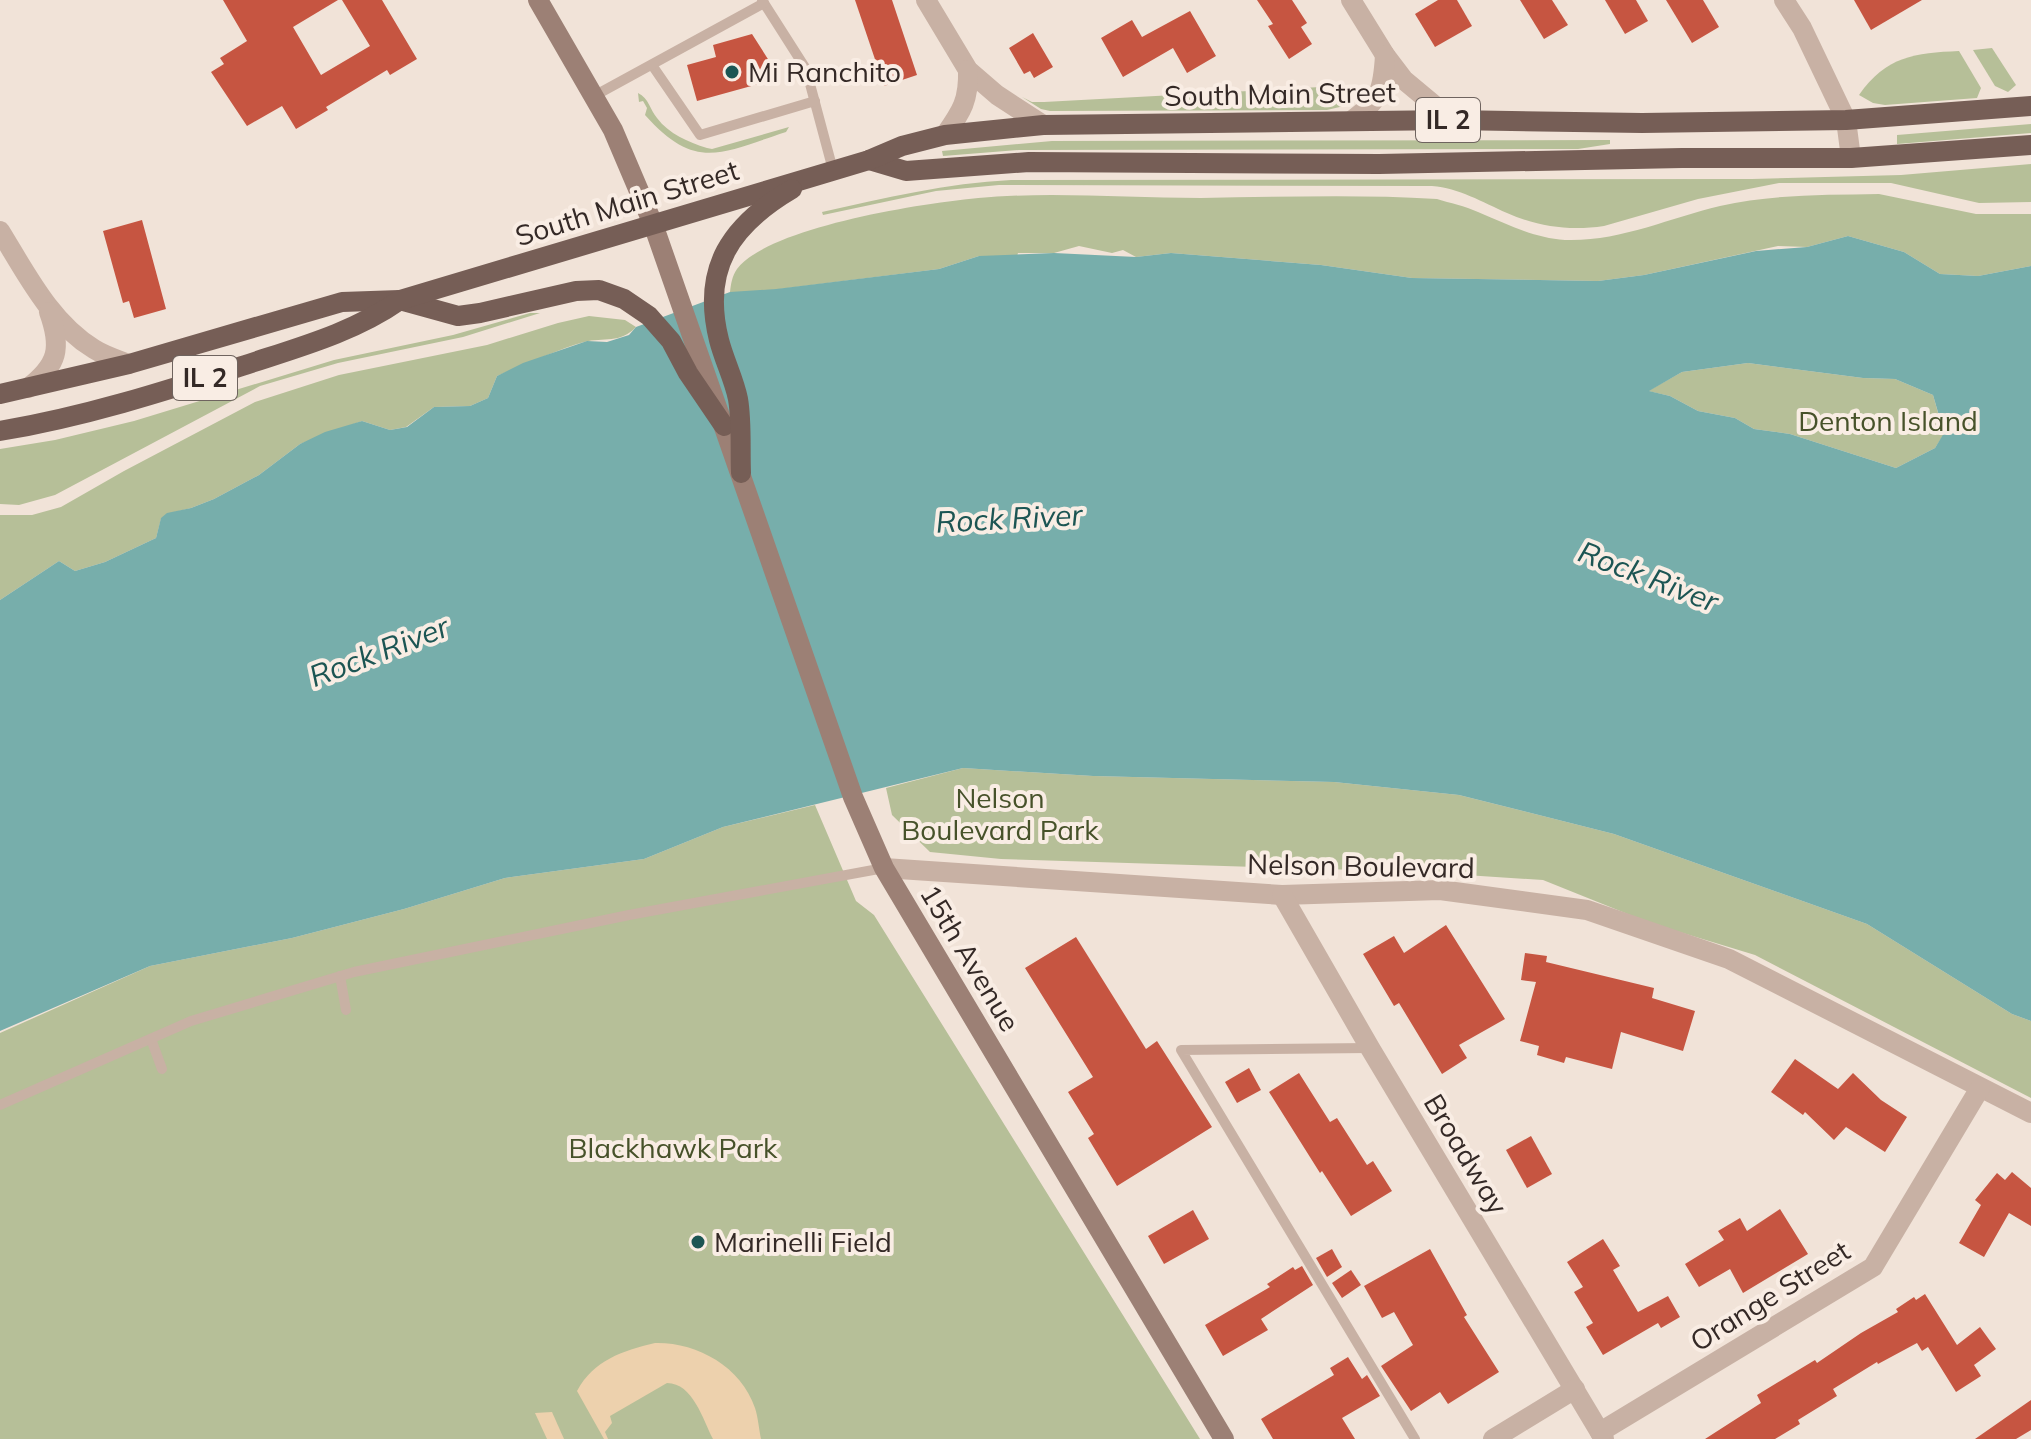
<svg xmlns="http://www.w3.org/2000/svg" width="2031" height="1439" viewBox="0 0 2031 1439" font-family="Mulish,sans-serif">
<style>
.green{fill:#b6bf98}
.sand{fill:#edd1ad}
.water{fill:#77aeab;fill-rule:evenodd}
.building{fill:#c65541}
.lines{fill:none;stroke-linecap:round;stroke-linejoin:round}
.lane{stroke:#c8b1a4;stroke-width:10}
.street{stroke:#c8b1a4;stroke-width:20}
.secondary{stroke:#9c8075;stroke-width:20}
.primary{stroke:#765e56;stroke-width:20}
.poi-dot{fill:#1c5553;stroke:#f9ede4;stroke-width:3}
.labels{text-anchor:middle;stroke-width:8;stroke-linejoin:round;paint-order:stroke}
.shield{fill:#f9ede4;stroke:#6f645f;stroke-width:2}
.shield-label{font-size:26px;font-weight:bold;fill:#342926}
.poi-label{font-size:28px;fill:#342926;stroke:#f9ede4;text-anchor:start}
.street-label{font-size:28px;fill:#342926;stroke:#f9ede4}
.park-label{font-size:28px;fill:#47522a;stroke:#f9ede4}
.water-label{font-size:30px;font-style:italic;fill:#1c5553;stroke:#f9ede4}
</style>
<rect width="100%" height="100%" fill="#f1e3d8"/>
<g class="green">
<path d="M 1992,48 L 2016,85 L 2008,92 L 1995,86 L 1973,50 Z"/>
<path d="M 1959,51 L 1981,88 L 1977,98 L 1885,105 L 1873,103 L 1859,95 C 1886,56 1915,53 1959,51 Z"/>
<path d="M 1339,86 L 1358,93 L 1344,106 L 1327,110 L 1050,111 L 1041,109 L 1022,97 L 1032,102 L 1044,102 Z"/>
<path d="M 638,93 C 649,98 650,110 657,118 C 669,134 688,142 707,148 L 712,149 L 789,127 L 786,132 C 721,153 696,172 645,115 L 647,108 L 643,101 L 639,102 Z"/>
<path d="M 2031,124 L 2031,133 L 1897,144 L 1897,135 Z"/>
<path d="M 1610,140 L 1610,144 L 1578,149 L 1019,150 L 943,156 L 942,151 L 1052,141 Z"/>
<path d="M 2031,164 L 2031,202 L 1979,203 L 1891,183 L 1779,183 L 1698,199 L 1604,226 C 1570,231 1539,227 1507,213 C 1482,202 1459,188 1432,186 L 999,185 L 936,191 L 823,215 L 822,212 C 885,198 947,183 1011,180 L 1752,179 L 1901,175 Z"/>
<path d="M 1879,194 L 1976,214 L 2031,214 L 2031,266 L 1978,276 L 1940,274 L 1904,252 L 1848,236 L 1807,247 L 1778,246 L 1644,275 L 1598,281 L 1412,278 L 1321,265 L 1171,253 L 1136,257 L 1123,250 L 1112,253 L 1079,246 L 1054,253 L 1018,253 L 1016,259 L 979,256 L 939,269 L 755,292 L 730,292 C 731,284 732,276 737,269 C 771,224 949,198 1007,196 C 1071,193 1136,198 1201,198 C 1279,197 1358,194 1437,199 C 1450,203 1465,206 1478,212 C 1507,224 1533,238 1565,240 C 1619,242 1669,218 1720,206 C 1772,194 1826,195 1879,194 Z"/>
<path d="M 530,313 L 540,313 L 463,337 L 338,363 L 260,386 L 55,495 L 19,505 L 0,504 L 0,449 L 55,440 L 134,421 L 334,360 L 453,335 Z"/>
<path d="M 589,316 L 625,320 L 636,327 C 620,344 604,337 584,342 C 556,350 524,365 497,376 L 488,398 L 470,406 L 434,407 L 406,427 L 390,430 L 362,421 L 300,444 L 259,475 L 214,499 L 191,508 L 167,514 L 161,519 L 156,538 L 105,562 L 75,571 L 59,561 L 0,600 L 0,515 L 32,515 L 61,507 L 124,471 L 255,402 L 339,375 L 487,345 L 558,323 Z"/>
<path d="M 1748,363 L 1863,378 L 1895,379 L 1933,395 L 1944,434 L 1935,448 L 1896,468 L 1790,434 L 1754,429 L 1735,418 L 1698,411 L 1670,396 L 1648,391 L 1682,372 Z"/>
<path d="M 963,768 L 1093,776 L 1334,782 L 1459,795 L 1614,834 L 1867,924 L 2012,1014 L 2031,1021 L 2031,1098 L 1755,955 L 1650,923 L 1543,880 L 1420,872 L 1001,859 L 930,852 L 892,815 L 886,788 Z"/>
<path d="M 815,805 L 856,901 L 874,915 L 1200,1439 L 0,1439 L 0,1033 L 150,966 L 292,938 L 404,909 L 505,878 L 644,859 L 723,827 Z"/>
</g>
<g class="sand">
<path d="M 655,1343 C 696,1342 741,1366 755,1408 C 758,1417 759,1429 761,1439 L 713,1439 C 703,1420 693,1383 667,1383 L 610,1416 L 612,1423 L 605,1432 L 608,1439 L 604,1439 L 577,1391 C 594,1360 622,1351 655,1343 Z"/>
<path d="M 552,1412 L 564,1439 L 547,1439 L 535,1413 Z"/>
</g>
<path class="water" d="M 1848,236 L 1904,252 L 1940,274 L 1978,276 L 2031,266 L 2031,1021 L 2012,1014 L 1867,924 L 1614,834 L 1459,795 L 1334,782 L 1093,776 L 963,768 L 723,827 L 644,859 L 505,878 L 404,909 L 292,938 L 150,966 L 0,1031 L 0,600 L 59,561 L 75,571 L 105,562 L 156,538 L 161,518 L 167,513 L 191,508 L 214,499 L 259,475 L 300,444 L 325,432 L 362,421 L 390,430 L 407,427 L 434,407 L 470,406 L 488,398 L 497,376 L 523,363 L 587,341 L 607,342 L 629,335 L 636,327 L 730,292 L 776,289 L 939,269 L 979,256 L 1054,253 L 1136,257 L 1171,253 L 1321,265 L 1412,278 L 1598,281 L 1644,275 L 1756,251 L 1807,247 ZM 1748,363 L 1863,378 L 1895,379 L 1933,395 L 1944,433 L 1935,448 L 1896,468 L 1790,434 L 1754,429 L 1735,418 L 1698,411 L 1670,396 L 1649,391 L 1682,372 Z"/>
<g class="building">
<path d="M 223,0 L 338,0 L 293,27 L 321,75 L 370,46 L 342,0 L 382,0 L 417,59 L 390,75 L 387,70 L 326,107 L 328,110 L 296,129 L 282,106 L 247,126 L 211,72 L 224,64 L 220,58 L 247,41 Z"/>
<path d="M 855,0 L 892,0 L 917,75 L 884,86 Z"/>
<path d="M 1257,0 L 1292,0 L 1307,23 L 1301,27 L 1312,44 L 1289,59 L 1268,26 L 1273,24 Z"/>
<path d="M 1438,0 L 1457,0 L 1472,26 L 1435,47 L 1415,14 Z"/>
<path d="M 1520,0 L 1552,0 L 1568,25 L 1544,39 Z"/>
<path d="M 1605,0 L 1636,0 L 1648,21 L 1625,34 Z"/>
<path d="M 1666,0 L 1703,0 L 1719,27 L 1692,43 Z"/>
<path d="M 1854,0 L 1922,0 L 1871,30 Z"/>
<path d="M 1190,11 L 1216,56 L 1187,73 L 1173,48 L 1123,77 L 1101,38 L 1132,20 L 1142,37 Z"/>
<path d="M 1033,33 L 1053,67 L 1034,78 L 1030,71 L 1024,74 L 1009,48 Z"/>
<path d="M 752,34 L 780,78 L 697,101 L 687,65 L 716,57 L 713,45 Z"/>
<path d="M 142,220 L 166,309 L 134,318 L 129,301 L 123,303 L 103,231 Z"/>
<path d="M 1446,925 L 1505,1019 L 1459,1045 L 1467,1058 L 1442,1074 L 1399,1003 L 1394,1006 L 1363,954 L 1394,936 L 1404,953 Z"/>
<path d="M 1076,937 L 1146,1049 L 1157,1041 L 1212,1127 L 1117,1186 L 1088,1138 L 1094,1134 L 1068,1092 L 1093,1077 L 1025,968 Z"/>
<path d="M 1525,953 L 1547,956 L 1546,962 L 1654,988 L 1652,998 L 1695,1011 L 1683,1051 L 1621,1032 L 1612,1069 L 1566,1057 L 1564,1063 L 1537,1055 L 1539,1046 L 1520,1041 L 1536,982 L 1521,980 Z"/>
<path d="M 1795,1059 L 1838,1089 L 1853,1073 L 1881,1100 L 1907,1117 L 1885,1152 L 1846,1127 L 1834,1140 L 1805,1112 L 1803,1115 L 1771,1092 Z"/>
<path d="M 1249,1068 L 1261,1090 L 1237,1103 L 1225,1082 Z"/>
<path d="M 1299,1073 L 1330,1122 L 1337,1118 L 1367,1165 L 1373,1161 L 1392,1191 L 1351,1216 L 1322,1171 L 1320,1173 L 1269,1092 Z"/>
<path d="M 1531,1136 L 1552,1174 L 1527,1188 L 1506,1150 Z"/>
<path d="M 2012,1172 L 2031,1188 L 2031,1226 L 2009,1213 L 1984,1257 L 1959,1243 L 1981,1205 L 1975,1200 L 1997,1173 L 2005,1180 Z"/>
<path d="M 1780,1209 L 1808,1254 L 1743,1293 L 1730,1269 L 1699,1287 L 1685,1264 L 1724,1240 L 1718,1231 L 1740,1218 L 1747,1231 Z"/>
<path d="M 1193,1210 L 1209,1239 L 1164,1264 L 1148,1236 Z"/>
<path d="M 1603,1239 L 1620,1266 L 1613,1270 L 1638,1312 L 1668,1296 L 1680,1317 L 1661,1328 L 1658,1323 L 1603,1355 L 1586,1327 L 1593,1323 L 1574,1292 L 1583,1287 L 1567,1262 Z"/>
<path d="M 1332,1249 L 1342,1267 L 1327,1277 L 1316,1258 Z"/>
<path d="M 1430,1249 L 1467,1315 L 1464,1317 L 1499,1372 L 1448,1404 L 1440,1392 L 1411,1411 L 1381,1366 L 1413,1345 L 1394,1312 L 1382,1318 L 1364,1286 Z"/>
<path d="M 1302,1266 L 1313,1285 L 1261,1319 L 1268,1330 L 1223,1356 L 1205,1325 L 1270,1287 L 1267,1284 L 1293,1267 L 1295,1270 Z"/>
<path d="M 1351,1270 L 1361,1285 L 1342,1298 L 1332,1283 Z"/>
<path d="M 1925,1294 L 1957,1345 L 1980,1327 L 1996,1349 L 1974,1365 L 1981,1376 L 1956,1392 L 1928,1347 L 1922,1351 L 1917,1343 L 1878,1364 L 1877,1362 L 1833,1389 L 1837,1396 L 1798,1420 L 1800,1424 L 1775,1439 L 1705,1439 L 1761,1403 L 1757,1395 L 1815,1360 L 1817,1363 L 1861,1333 L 1898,1312 L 1896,1309 L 1914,1297 L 1916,1300 Z"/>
<path d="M 1348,1357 L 1362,1379 L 1367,1375 L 1380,1396 L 1342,1418 L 1355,1439 L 1273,1439 L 1261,1419 L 1334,1375 L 1330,1368 Z"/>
<path d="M 2031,1400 L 2031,1430 L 2016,1439 L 1975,1439 Z"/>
</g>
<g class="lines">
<g class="lane">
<path d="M 762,0 L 806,69 L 833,170"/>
<path d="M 652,65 L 700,135 L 815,101"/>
<path d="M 594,96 L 764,3"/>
<path d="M 340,976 L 346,1010"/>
<path d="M 151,1039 L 162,1069"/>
<path d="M 1369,1048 L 1181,1050 L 1415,1439"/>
<path d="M 0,1105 L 191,1021 L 354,972 L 629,915 L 884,868"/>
</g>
<g class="street">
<path d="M 926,0 L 968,70 L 997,95 L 1043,125"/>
<path d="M 1351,0 L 1385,55 L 1404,80 L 1452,120"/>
<path d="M 1784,0 L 1802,28 L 1846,120 L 1851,158"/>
<path d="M 1351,121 C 1380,100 1383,91 1385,55"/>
<path d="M 945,135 C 962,111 969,100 968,70"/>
<path d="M 0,231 C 26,273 50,322 94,349 C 105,356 118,360 129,364"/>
<path d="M 28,388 C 58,365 62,348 49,312"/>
<path d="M 884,868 L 1282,895 L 1440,890 L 1587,910 L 1729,959 L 2031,1113"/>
<path d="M 1282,895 L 1370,1048 L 1604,1439"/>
<path d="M 1600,1432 L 1873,1267 L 1980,1088"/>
<path d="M 1493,1439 L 1575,1389"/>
</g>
<path class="secondary" d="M 538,0 L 613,130 L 653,224 L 853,797 L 884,868 L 1224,1439"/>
<g class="primary">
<path d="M 869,160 L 906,171 L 1029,162 L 1379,164 L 1682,158 L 1851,158 L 2031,145"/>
<path d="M 0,394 L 129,364 L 342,302 L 400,300 L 458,316 L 480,313 L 576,291 L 599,290 L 624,299 L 649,316 L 671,341 L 688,373 L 724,426"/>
<path d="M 0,431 C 83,417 163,392 242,366 C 296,348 353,333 400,300 L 869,160 L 902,146 L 945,135 L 1043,125 L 1452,120 L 1642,123 L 1846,120 L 2031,106"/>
<path d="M 741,473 C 740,449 742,422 738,399 C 734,379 724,360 719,340 C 701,268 731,225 792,189"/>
</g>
</g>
<g class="poi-dot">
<circle cx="732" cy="72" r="8"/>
<circle cx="698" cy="1242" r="8"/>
</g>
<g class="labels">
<g class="shield">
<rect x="1416" y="98" width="64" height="44" rx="6"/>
<rect x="173" y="356" width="64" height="44" rx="6"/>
</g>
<g class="shield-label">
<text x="1448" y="129">IL 2</text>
<text x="205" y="387">IL 2</text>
</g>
<g class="poi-label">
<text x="748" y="82">Mi Ranchito</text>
<text x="714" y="1252">Marinelli Field</text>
</g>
<g class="street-label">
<text transform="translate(1280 94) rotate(-1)" y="10">South Main Street</text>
<text transform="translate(627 203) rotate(-17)" y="10">South Main Street</text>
<text transform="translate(1361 866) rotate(1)" y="10">Nelson Boulevard</text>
<text transform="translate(970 958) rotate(59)" y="10">15th Avenue</text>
<text transform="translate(1466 1154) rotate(59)" y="10">Broadway</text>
<text transform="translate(1770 1296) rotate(-32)" y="10">Orange Street</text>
</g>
<g class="park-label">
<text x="1888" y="431">Denton Island</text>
<text x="1000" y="808">Nelson<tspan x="1000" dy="32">Boulevard Park</tspan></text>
<text x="673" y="1158">Blackhawk Park</text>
</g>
<g class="water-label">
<text transform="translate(1009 519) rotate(-3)" y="10">Rock River</text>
<text transform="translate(1648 577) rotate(21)" y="10">Rock River</text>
<text transform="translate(379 652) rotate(-21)" y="10">Rock River</text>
</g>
</g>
</svg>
